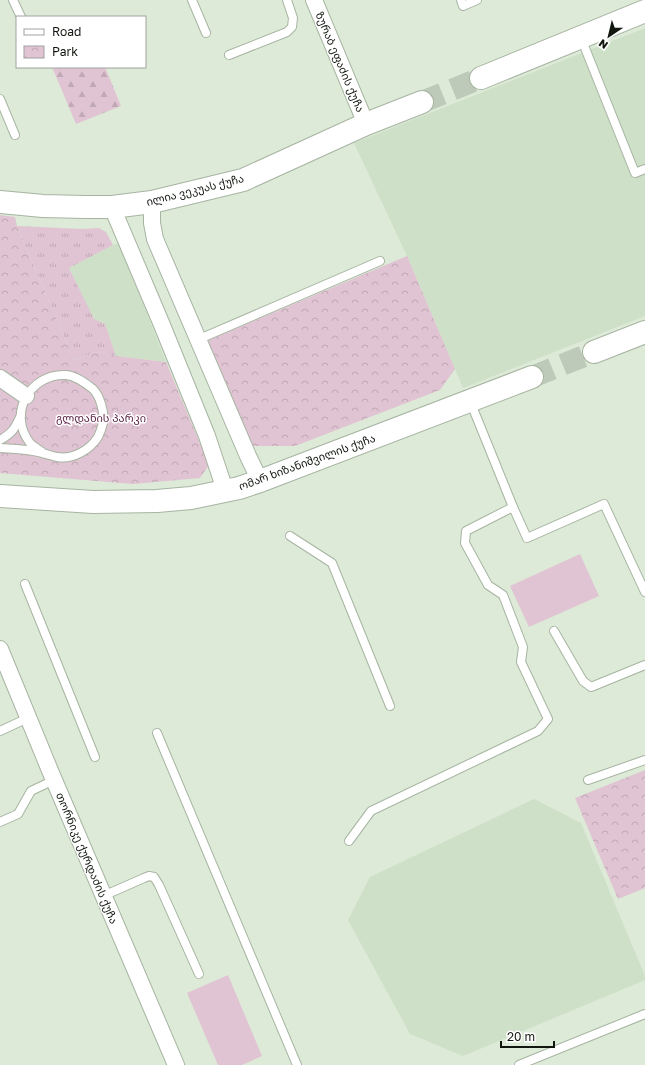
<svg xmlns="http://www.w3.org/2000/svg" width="645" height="1065" viewBox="0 0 645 1065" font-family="'Golos Text','Noto Sans Georgian',sans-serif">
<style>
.built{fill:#cee0c7}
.grass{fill:url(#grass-tufts)}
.forest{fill:url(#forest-firs)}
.park{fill:url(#park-crowns)}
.pitch{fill:#e1c4d3}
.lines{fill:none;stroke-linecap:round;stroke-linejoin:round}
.primary-tunnel{stroke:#becab9;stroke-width:22;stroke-dasharray:22 11;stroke-linecap:butt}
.lane-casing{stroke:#a7b4a2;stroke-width:10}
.street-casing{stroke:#a7b4a2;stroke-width:18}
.primary-casing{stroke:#a7b4a2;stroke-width:24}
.lane{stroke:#fff;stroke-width:8}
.street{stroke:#fff;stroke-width:16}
.primary{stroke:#fff;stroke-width:22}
.labels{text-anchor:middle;stroke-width:3;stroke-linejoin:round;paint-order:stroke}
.street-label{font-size:11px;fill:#11160f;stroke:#fff}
.park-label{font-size:11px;fill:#622a4c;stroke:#fff}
</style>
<defs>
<pattern id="grass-tufts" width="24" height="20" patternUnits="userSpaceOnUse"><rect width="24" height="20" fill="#e1c4d3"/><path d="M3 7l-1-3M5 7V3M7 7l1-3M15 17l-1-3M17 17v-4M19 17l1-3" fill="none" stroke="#c0a8b4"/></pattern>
<pattern id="forest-firs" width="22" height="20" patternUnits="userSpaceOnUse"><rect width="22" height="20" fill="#e1c4d3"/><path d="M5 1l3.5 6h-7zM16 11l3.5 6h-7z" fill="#c0a8b4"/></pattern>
<pattern id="park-crowns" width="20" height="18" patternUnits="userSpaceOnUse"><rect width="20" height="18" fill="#e1c4d3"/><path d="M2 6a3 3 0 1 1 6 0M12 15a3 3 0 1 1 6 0" fill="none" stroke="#c0a8b4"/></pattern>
</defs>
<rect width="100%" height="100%" fill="#dcead7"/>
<g class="built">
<path d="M 645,28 L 645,316 L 463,388 L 407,256 L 354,143 Z"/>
<path d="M 119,243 L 166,362 L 116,356 L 105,324 L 94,320 L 69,268 L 113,245 Z"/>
<path d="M 534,799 L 581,823 L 645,976 L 645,980 L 463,1056 L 410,1034 L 348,920 L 370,877 Z"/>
</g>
<path class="grass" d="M 17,226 L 82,229 L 99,228 L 106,232 L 113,245 L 69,268 L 94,319 L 105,324 L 116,356 L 97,352 L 74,360 Z"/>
<path class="forest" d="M 52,67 L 105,67 L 121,106 L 76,124 Z"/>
<g class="park">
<path d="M 0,215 L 15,217 L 17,226 L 74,360 L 97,352 L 116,356 L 166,362 L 209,465 L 200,478 L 133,484 L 0,473 Z"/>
<path d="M 407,256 L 455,369 L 440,390 L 295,446 L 253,446 L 204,342 Z"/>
<path d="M 645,770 L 645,888 L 618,899 L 575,798 Z"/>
</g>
<g class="pitch">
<path d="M 580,554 L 599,596 L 529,627 L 510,586 Z"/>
<path d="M 228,975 L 262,1056 L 242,1065 L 218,1065 L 187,993 Z"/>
</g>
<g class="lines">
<g class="primary-tunnel">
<path d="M 422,102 L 481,78"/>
<path d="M 532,377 L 594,352"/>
</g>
<g class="lane-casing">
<g id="lane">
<path d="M 13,0 L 21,17"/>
<path d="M 192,0 L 206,33"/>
<path d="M 461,0 L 463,6 L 477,0"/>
<path d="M 581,38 L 635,173 L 645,169"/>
<path d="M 229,55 L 287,32 L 292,27 L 293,18 L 287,0"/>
<path d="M 0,99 L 15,135"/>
<path d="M 197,340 L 380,261"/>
<path d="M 0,440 C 13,433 15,428 21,415"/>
<path d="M 0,448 C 14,449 29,449 42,453 C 47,454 52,456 57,457 C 72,460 90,450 98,437 C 100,433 102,427 103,423 C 105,413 100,396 93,389 C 85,383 76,376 66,375 C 30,373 7,414 30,443 C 33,446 38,449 42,452"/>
<path d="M 513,507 L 527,538 L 604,504 L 645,592"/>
<path d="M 290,536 L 332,563 L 390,706"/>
<path d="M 25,584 L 95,757"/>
<path d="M 554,631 L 583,681 L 591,687 L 645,665"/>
<path d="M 0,731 L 28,718"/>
<path d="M 157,733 L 297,1065"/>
<path d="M 588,780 L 645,760"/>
<path d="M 0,822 L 18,814 L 31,791 L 54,780"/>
<path d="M 349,841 L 371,811 L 538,731 L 548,719 L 521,662 L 523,647 L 503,595 L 488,585 L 465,543 L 466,531 L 513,507 L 470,401"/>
<path d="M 103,896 L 144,878 L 149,876 L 154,877 L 159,885 L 199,974"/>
<path d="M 519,1065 L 645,1014"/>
</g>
</g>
<g class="street-casing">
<g id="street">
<path d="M 314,0 L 366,124"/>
<path d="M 152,202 L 152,223 L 155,239 L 248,456 L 260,481"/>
<path d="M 112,207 L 162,325 L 207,436 L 225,490"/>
<path d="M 0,378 L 26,396"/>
<path d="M 0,649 L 51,773 L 176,1065"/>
</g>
</g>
<g class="primary-casing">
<g id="primary">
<path d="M 481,78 L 645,11"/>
<path d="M 0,202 L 43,206 L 85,207 L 112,207 L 152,202 L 243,180 L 366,124 L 422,102"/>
<path d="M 594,352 L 645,332"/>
<path d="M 0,496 L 93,502 L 157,501 L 191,498 L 239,488 L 260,481 L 532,377"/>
</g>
</g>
<use href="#lane" class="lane"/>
<use href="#street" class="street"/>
<use href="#primary" class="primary"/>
</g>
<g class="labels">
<g class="street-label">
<text transform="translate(340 62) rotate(67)" y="4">ზურაბ ეფაძის ქუჩა</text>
<text transform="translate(195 190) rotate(-14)" y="4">ილია ვეკუას ქუჩა</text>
<text transform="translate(307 462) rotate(-20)" y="4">ომარ ხიზანიშვილის ქუჩა</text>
<text transform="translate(87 858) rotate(67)" y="4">თორნიკე ქურდაძის ქუჩა</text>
</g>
<g class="park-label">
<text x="101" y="422">გლდანის პარკი</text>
</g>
</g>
<rect x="16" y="16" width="130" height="52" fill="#ffffff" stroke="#a0a29f"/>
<rect x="24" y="29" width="20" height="6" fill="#ffffff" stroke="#a0a29f"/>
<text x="52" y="36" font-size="12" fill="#11160f">Road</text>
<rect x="24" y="46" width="20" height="12" fill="url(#park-crowns)" stroke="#a0a29f"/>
<text x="52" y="56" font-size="12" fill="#11160f">Park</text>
<g transform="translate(609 36) rotate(215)" stroke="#ffffff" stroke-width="3" paint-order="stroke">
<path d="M0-3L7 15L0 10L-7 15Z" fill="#11160f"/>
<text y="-6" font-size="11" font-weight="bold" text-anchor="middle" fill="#11160f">N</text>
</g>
<path d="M501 1041v6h53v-6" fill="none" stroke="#11160f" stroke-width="2"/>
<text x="507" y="1041" font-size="12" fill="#11160f" stroke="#ffffff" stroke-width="3" paint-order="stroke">20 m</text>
</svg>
